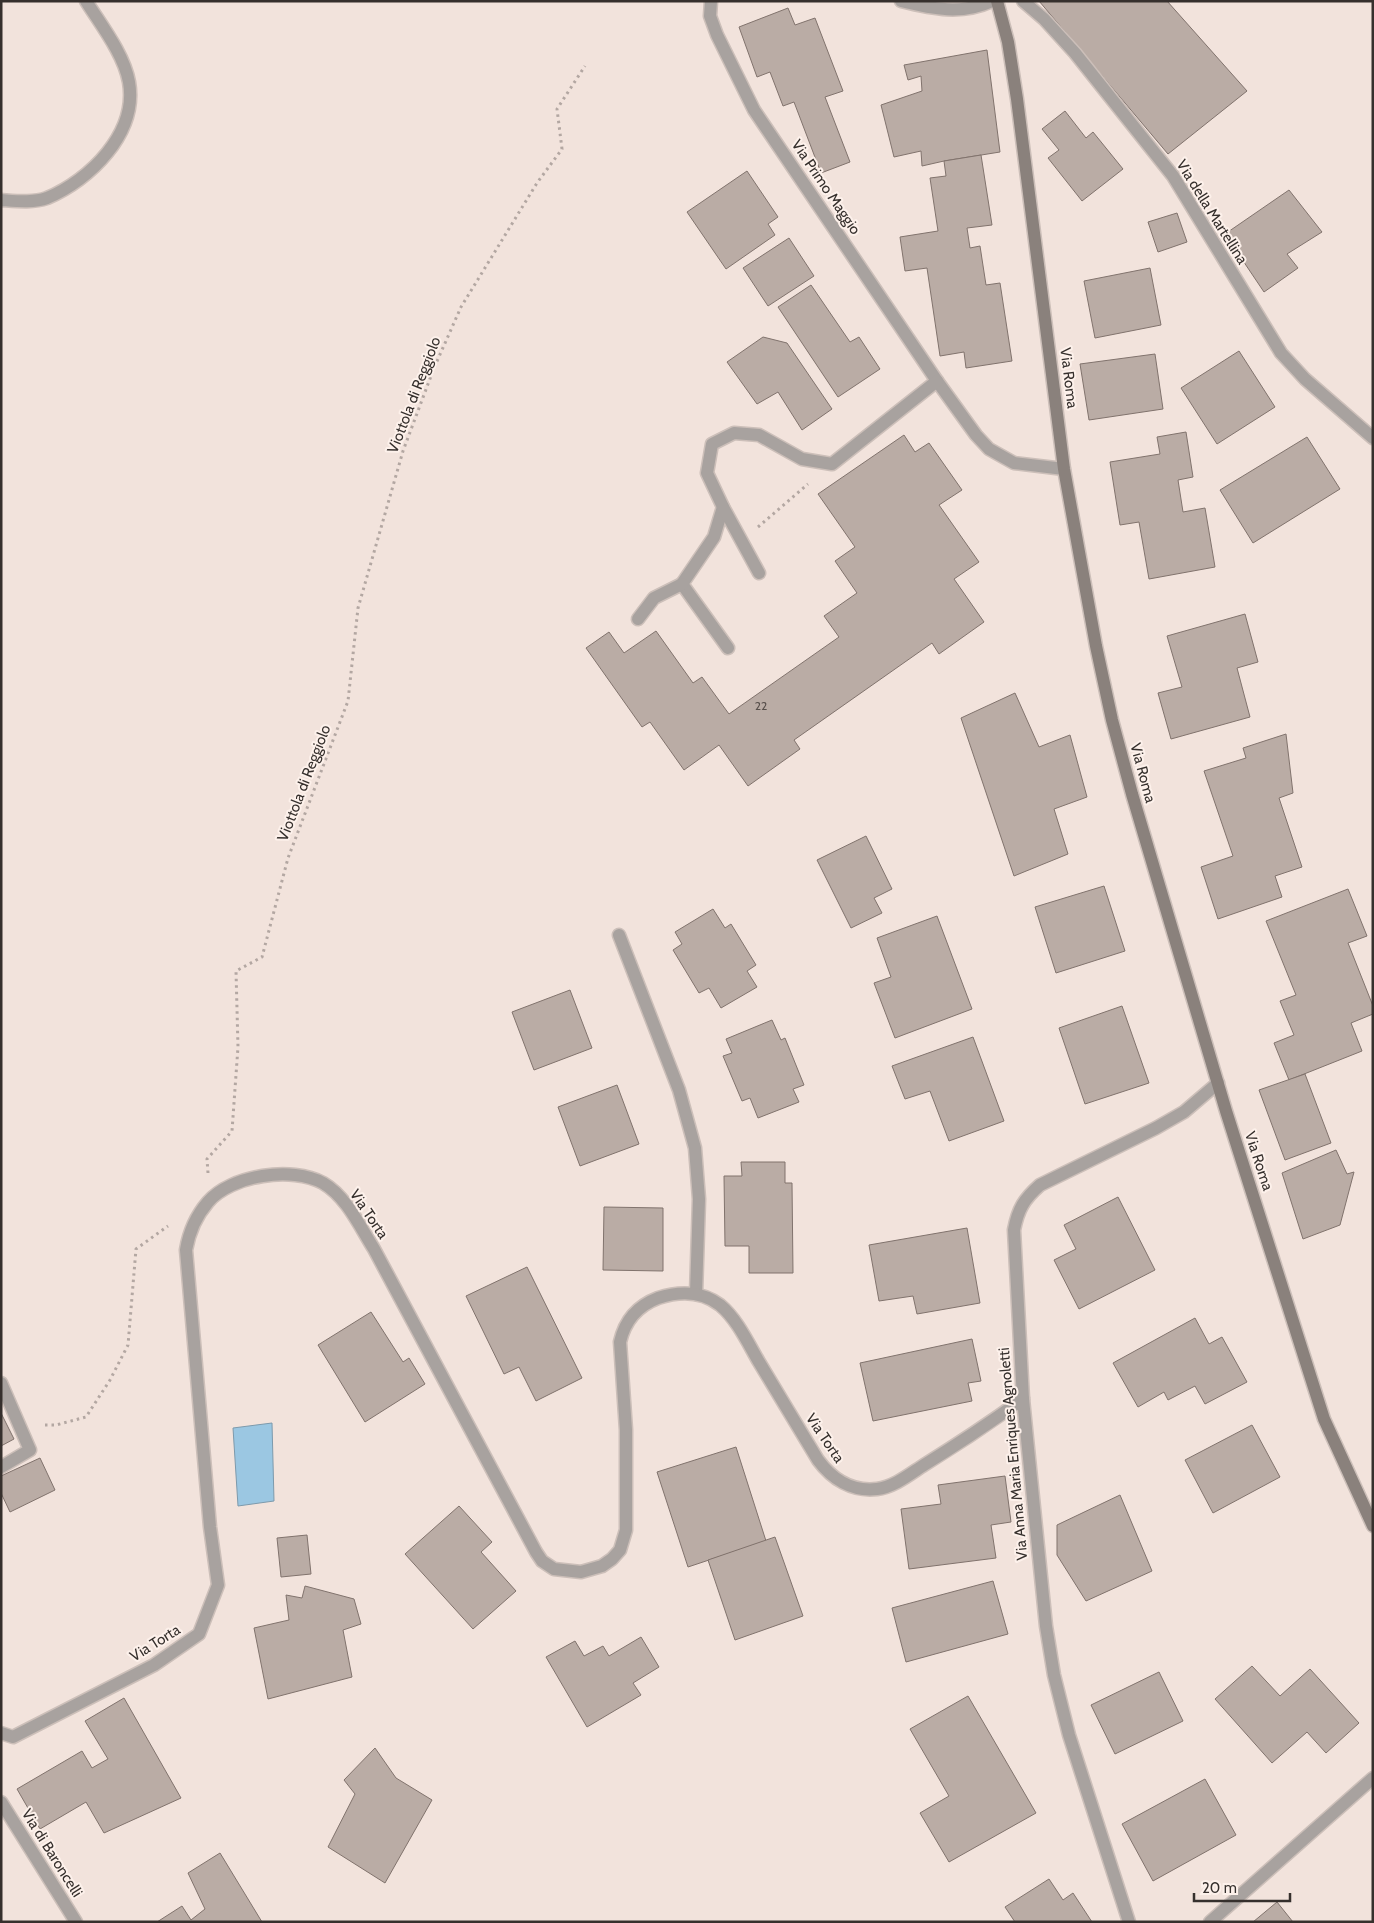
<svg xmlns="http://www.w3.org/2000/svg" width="1374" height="1923" viewBox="0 0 1374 1923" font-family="Cabin,sans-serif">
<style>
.water{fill:#9bc7e2;stroke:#7d9aac}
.building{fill:#baaca5;stroke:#81736d}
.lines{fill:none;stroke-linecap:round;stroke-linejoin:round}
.minor-casing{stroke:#ccbfb9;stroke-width:15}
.tertiary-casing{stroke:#ccbfb9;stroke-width:15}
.secondary-casing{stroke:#ccbfb9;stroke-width:15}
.path{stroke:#b3a7a2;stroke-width:3;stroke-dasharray:2.5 4;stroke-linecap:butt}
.minor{stroke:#a8a29f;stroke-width:12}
.tertiary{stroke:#a8a29f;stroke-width:12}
.secondary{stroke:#8a817c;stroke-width:12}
.labels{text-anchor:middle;stroke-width:4;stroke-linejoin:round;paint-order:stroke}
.number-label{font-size:12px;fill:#574f4b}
.street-label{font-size:15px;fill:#36302d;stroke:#fdf1eb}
</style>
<rect width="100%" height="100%" fill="#f2e3dc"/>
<path class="water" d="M 272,1423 L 274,1501 L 238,1506 L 233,1428 Z"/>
<g class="building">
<path d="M 1039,1 L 1167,1 L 1247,91 L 1168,154 Z"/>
<path d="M 788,8 L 795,25 L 815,18 L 843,91 L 825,97 L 850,162 L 821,173 L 794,102 L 783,106 L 770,72 L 757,77 L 739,27 Z"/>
<path d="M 987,50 L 1000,152 L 944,161 L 922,166 L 921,151 L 894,157 L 881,105 L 922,91 L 921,76 L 908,80 L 904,65 Z"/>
<path d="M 1065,111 L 1086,138 L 1093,132 L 1123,169 L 1082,201 L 1048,158 L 1059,150 L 1042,129 Z"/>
<path d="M 981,155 L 992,225 L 967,228 L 970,248 L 980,246 L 986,285 L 1000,283 L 1012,361 L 966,368 L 964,352 L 940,356 L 927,268 L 905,271 L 900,237 L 938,231 L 930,178 L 946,176 L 944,161 Z"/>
<path d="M 747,171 L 778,217 L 768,224 L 775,235 L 726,269 L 687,212 Z"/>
<path d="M 1289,190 L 1322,232 L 1287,254 L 1298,268 L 1264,292 L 1225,234 Z"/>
<path d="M 1177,213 L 1187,242 L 1158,252 L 1148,222 Z"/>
<path d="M 789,238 L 814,276 L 768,306 L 743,268 Z"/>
<path d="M 1150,268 L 1161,325 L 1095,338 L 1084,281 Z"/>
<path d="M 811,285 L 850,342 L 859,337 L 880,369 L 838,397 L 778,307 Z"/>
<path d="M 763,337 L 787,343 L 832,409 L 802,430 L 778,392 L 757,404 L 727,362 Z"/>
<path d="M 1239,351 L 1275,407 L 1217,444 L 1181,388 Z"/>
<path d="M 1155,354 L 1163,409 L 1089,420 L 1080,364 Z"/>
<path d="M 1186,432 L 1193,477 L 1178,480 L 1183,512 L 1205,508 L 1215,567 L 1149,579 L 1139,522 L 1120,525 L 1110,462 L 1160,454 L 1157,437 Z"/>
<path d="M 904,435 L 915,452 L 929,443 L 962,490 L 939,505 L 979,562 L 954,579 L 984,622 L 939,654 L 932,643 L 794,740 L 800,749 L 748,786 L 719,745 L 684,770 L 650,722 L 642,727 L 586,648 L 609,632 L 624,653 L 656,631 L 693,683 L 702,677 L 729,714 L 839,637 L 824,616 L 857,593 L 835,561 L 855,547 L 818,494 Z"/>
<path d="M 1307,437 L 1340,489 L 1253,543 L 1220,490 Z"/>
<path d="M 1245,614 L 1258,662 L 1237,668 L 1250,717 L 1171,739 L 1158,693 L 1182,687 L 1167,636 Z"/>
<path d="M 1015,693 L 1039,747 L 1070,735 L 1087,797 L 1054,809 L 1068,854 L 1014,876 L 961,718 Z"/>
<path d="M 1286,734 L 1293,793 L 1279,798 L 1302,867 L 1275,876 L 1282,897 L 1218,919 L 1201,867 L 1233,856 L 1204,771 L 1246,758 L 1243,748 Z"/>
<path d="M 866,836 L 892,889 L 874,898 L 882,913 L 851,928 L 817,860 Z"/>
<path d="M 1104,886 L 1125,951 L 1056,973 L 1035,907 Z"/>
<path d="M 1348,889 L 1367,936 L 1348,943 L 1373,1006 L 1373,1014 L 1351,1023 L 1362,1051 L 1289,1080 L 1274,1043 L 1294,1035 L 1280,1001 L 1296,995 L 1266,921 Z"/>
<path d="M 713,909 L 725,928 L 731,924 L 756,965 L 747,971 L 757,987 L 721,1008 L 709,988 L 699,993 L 673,950 L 682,944 L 675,932 Z"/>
<path d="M 937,916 L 972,1009 L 895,1038 L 874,983 L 891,977 L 877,938 Z"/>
<path d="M 570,990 L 592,1048 L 534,1070 L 512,1012 Z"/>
<path d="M 1122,1006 L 1149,1083 L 1085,1104 L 1059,1028 Z"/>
<path d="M 772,1020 L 781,1040 L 785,1038 L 804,1085 L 793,1089 L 799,1102 L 758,1118 L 750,1098 L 742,1101 L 723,1056 L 732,1053 L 726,1039 Z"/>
<path d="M 973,1037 L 1004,1121 L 949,1141 L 930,1091 L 905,1099 L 892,1066 Z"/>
<path d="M 1305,1074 L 1331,1143 L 1285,1160 L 1259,1090 Z"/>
<path d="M 617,1085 L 639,1144 L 580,1166 L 558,1107 Z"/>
<path d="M 1336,1150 L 1347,1174 L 1354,1172 L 1340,1225 L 1303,1239 L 1282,1173 Z"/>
<path d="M 741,1162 L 785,1162 L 785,1183 L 792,1183 L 793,1273 L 749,1273 L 749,1246 L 725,1246 L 724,1176 L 742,1176 Z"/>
<path d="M 1118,1197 L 1155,1270 L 1079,1309 L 1054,1260 L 1076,1249 L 1064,1225 Z"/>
<path d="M 604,1207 L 663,1208 L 663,1271 L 603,1270 Z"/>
<path d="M 967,1228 L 980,1303 L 917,1314 L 913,1296 L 879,1301 L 869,1245 Z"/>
<path d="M 527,1267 L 582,1378 L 536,1401 L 519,1367 L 504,1374 L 466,1296 Z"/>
<path d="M 371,1312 L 403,1362 L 409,1358 L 425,1384 L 365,1422 L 318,1345 Z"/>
<path d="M 1195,1318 L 1209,1344 L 1222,1337 L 1247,1382 L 1205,1404 L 1195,1386 L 1168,1400 L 1164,1392 L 1138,1407 L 1113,1363 Z"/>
<path d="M 972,1339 L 981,1381 L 968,1383 L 972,1401 L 873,1421 L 860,1363 Z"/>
<path d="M 1,1413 L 14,1439 L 1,1446 Z"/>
<path d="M 1252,1425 L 1280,1477 L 1213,1513 L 1185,1460 Z"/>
<path d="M 736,1447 L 766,1541 L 688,1567 L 657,1472 Z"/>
<path d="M 40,1458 L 55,1490 L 10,1512 L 1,1493 L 1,1476 Z"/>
<path d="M 1005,1476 L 1011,1522 L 991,1525 L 996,1558 L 909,1569 L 901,1509 L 941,1504 L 938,1485 Z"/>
<path d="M 1120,1495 L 1152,1571 L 1086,1601 L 1057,1555 L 1057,1525 Z"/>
<path d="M 459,1506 L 492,1542 L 481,1552 L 516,1591 L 473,1629 L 405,1554 Z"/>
<path d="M 307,1535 L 311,1574 L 281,1577 L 277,1538 Z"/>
<path d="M 775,1537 L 803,1616 L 735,1640 L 708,1560 Z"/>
<path d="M 993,1581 L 1008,1634 L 906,1662 L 892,1608 Z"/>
<path d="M 305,1586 L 354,1599 L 361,1624 L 343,1630 L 352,1677 L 268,1699 L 254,1628 L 289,1620 L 286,1595 L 302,1598 Z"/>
<path d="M 641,1637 L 659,1667 L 633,1683 L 641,1695 L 587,1727 L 546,1657 L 575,1641 L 584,1656 L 603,1646 L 609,1656 Z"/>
<path d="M 1252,1666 L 1280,1696 L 1310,1669 L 1359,1723 L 1326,1753 L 1307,1732 L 1272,1763 L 1215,1699 Z"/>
<path d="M 1159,1672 L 1183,1721 L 1115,1754 L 1091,1705 Z"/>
<path d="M 968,1696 L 1036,1813 L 949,1862 L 920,1813 L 949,1796 L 910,1729 Z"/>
<path d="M 124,1698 L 181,1798 L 104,1833 L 86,1802 L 40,1829 L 17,1789 L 82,1751 L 92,1768 L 108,1759 L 85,1721 Z"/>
<path d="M 375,1748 L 396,1778 L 432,1800 L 385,1883 L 328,1847 L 355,1794 L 344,1780 Z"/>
<path d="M 1205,1779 L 1236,1835 L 1153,1881 L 1122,1824 Z"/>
<path d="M 220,1853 L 262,1922 L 157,1922 L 182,1906 L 191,1920 L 205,1909 L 188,1873 Z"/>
<path d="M 1049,1879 L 1063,1900 L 1073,1893 L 1092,1922 L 1015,1922 L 1005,1907 Z"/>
<path d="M 1277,1902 L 1293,1922 L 1253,1922 Z"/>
</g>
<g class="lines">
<g class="minor-casing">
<g id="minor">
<path d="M 711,1 L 710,16 L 717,35 L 754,110 L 937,381 L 976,435 L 989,449 L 1014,463 L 1064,469"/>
<path d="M 1023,1 L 1044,19 L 1075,53 L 1173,176 L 1281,353 L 1305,379 L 1373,438"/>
<path d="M 723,507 L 714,537 L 682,584 L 728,648"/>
<path d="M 759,573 L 723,507 L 707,473 L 712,444 L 734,433 L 759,435 L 802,459 L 832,464 L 937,381"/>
<path d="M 638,619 L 654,598 L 682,584"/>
<path d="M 619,935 L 679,1090 L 695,1148 L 699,1199 L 696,1294"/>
<path d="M 1,1383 L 30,1450 L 1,1467"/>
<path d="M 1,1733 L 13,1737 L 154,1665 L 199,1634 L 218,1585 L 210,1527 L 186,1250 C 189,1232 196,1216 208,1202 C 231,1175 292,1166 323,1183 C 347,1197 360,1227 374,1249 L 536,1552 L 542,1561 L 554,1569 L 581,1572 L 602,1566 L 612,1559 L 620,1550 L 626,1530 L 626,1430 L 620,1342 C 625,1320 637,1306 658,1298 C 679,1291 702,1291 720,1305 C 737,1319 748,1343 759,1362 C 779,1395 798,1427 818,1460 C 832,1479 852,1492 877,1489 C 894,1487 910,1474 924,1465 C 958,1444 991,1422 1023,1399"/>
<path d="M 1,1802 L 76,1922"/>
<path d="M 1129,1922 L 1069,1735 L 1054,1675 L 1046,1626 L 1023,1399 L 1014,1230 C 1018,1209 1024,1199 1040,1185 L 1156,1128 L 1184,1112 L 1218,1083"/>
<path d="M 1210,1922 L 1373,1778"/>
</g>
</g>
<g class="tertiary-casing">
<g id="tertiary">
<path d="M 901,1 C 933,9 962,15 992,1"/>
<path d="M 1,200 C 16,201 33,203 47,198 C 90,180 138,133 129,82 C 124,54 101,25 86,1"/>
</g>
</g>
<g class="secondary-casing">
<path id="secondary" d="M 997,1 L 1008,42 L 1017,99 L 1064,469 L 1096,646 L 1112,720 L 1132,794 L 1226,1111 L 1324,1419 L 1373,1526"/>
</g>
<g class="path">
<path d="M 758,527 L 808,484"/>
<path d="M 208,1173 L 207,1159 L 232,1131 L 238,1047 L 236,971 L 262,957 L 288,858 L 348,701 L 358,608 L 403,451 L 434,368 L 461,307 L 537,183 L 562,149 L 557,109 L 585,66"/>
<path d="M 45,1425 L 56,1425 L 86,1417 L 110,1380 L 128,1345 L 136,1249 L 168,1226"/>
</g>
<use href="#minor" class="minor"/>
<use href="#tertiary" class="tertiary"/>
<use href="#secondary" class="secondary"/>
</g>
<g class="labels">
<g class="number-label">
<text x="761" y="710">22</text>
</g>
<g class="street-label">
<text transform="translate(826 187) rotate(56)" y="5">Via Primo Maggio</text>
<text transform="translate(1212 212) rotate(58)" y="5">Via della Martellina</text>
<text transform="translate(1069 378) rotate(83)" y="5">Via Roma</text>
<text transform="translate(414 395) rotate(-69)" y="5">Viottola di Reggiolo</text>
<text transform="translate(1143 773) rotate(75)" y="5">Via Roma</text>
<text transform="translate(304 783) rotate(-69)" y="5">Viottola di Reggiolo</text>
<text transform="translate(1259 1161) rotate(72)" y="5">Via Roma</text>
<text transform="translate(369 1214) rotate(56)" y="5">Via Torta</text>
<text transform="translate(825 1438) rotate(56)" y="5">Via Torta</text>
<text transform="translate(1013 1454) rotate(-95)" y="5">Via Anna Maria Enriques Agnoletti</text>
<text transform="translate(155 1643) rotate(-32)" y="5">Via Torta</text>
<text transform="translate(52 1853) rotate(58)" y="5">Via di Baroncelli</text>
</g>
</g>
<rect width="1374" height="1923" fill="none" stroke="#36302d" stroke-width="5"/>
<path d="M1194 1893v8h96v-8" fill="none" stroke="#36302d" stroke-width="2.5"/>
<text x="1202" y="1893" font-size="15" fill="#36302d" stroke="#fdf1eb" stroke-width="4" paint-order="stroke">20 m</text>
</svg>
